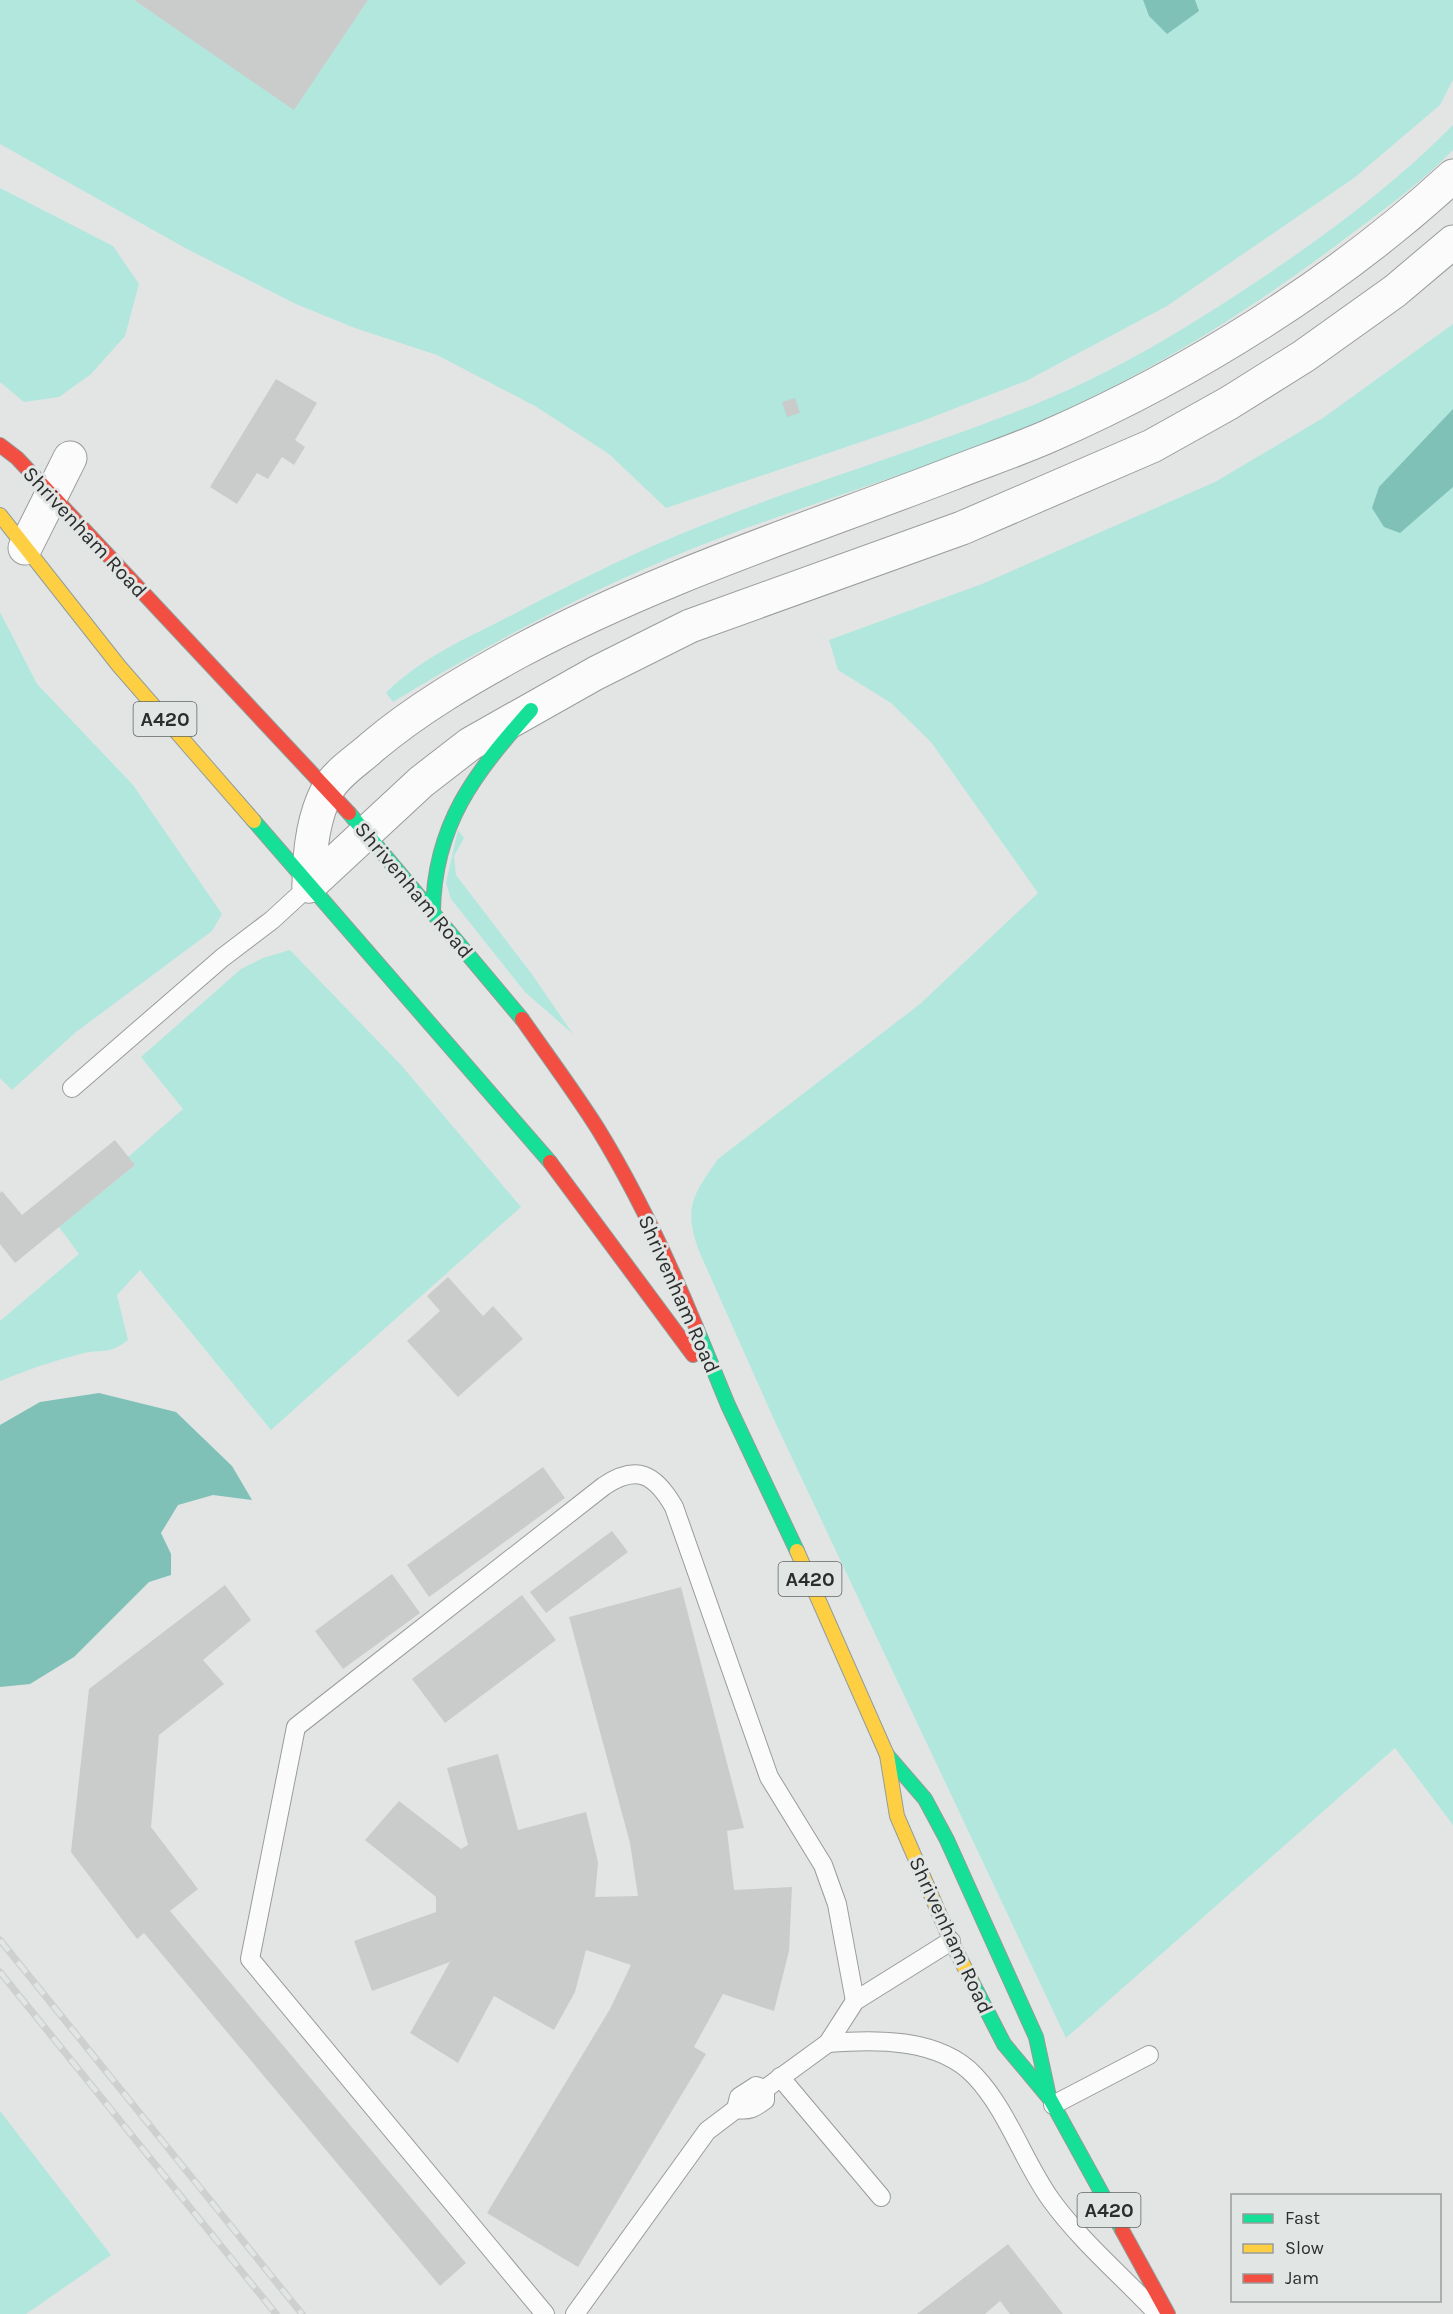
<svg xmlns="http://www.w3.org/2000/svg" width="1453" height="2314" viewBox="0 0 1453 2314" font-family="Karla,sans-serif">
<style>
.green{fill:#b2e7de}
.water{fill:#7fc1b7}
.building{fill:#c9cccb}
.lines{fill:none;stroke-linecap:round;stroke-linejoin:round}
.lane-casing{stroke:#9a9c9c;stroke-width:20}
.street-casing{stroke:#9a9c9c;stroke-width:35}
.fast-casing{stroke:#919d9b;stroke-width:16}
.slow-casing{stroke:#919d9b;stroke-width:16}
.jam-casing{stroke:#919d9b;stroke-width:16}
.lane{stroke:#fbfbfb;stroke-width:18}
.street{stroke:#fbfbfb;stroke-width:33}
.fast{stroke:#16e098;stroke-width:14}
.slow{stroke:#ffcf43;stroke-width:14}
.jam{stroke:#f24e42;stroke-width:14}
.rail-casing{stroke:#ced0cf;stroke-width:7}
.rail{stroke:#e1e6e5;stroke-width:4.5;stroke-dasharray:14;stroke-linecap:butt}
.labels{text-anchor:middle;stroke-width:6;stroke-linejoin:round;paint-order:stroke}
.shield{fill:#e1e6e5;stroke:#626564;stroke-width:1.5}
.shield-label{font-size:20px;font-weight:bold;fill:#2c2e2d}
.street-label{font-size:21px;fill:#2c2e2d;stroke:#e1e6e5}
</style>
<rect width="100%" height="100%" fill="#e2e5e4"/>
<g class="green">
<path d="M 0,0 L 134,0 L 294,109 L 368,0 L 1143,0 L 1149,16 L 1198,11 L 1195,0 L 1453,0 L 1453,80 L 1440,105 L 1354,178 L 1167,306 L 1026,381 L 917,423 L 666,508 L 609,454 L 535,406 L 437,355 L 355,328 L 296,304 L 187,249 L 0,144 Z"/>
<path d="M 1453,125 L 1453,150 C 1421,183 1383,210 1346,238 C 1248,312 1143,378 1029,426 C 920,472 805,504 694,548 C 589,590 490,643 393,702 L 386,693 C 421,657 472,636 516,613 C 569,585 621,559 676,536 C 795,486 919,451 1038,403 C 1117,371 1192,325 1262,278 C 1330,232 1396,183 1453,125 Z"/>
<path d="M 0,188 L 113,246 L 139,284 L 125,336 L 91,374 L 59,397 L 24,402 L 0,382 Z"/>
<path d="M 1453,324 L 1453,1825 L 1395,1748 L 1066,2038 L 776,1424 L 699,1251 C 683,1207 693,1195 718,1159 L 920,1004 L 1038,893 L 931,742 L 891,703 L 838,670 L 829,640 L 982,584 L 1215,482 L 1323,418 Z"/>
<path d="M 0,612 L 37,684 L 133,785 L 222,914 L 212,931 L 76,1032 L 12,1090 L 0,1078 Z"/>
<path d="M 458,830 L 464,838 L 454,856 L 456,875 L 531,973 L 573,1034 L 525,992 L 451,899 L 446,883 Z"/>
<path d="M 290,950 L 401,1065 L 521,1207 L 271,1430 L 140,1270 L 117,1295 L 128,1340 C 107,1356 103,1348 80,1354 C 53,1361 26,1370 0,1381 L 0,1321 L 79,1254 L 59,1227 L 135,1165 L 128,1157 L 183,1109 L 141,1057 L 241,969 L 263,958 Z"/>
<path d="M 0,2111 L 111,2255 L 26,2314 L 0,2314 Z"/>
</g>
<g class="water">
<path d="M 1143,0 L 1195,0 L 1199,11 L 1167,34 L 1149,16 Z"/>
<path d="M 1453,409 L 1453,487 L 1400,533 L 1384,527 L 1372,508 L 1379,487 Z"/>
<path d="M 99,1393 L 176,1412 L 232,1466 L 252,1500 L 213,1495 L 178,1505 L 161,1533 L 171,1554 L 171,1575 L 149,1582 L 74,1657 L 30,1684 L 0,1687 L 0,1425 L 40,1402 Z"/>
</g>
<g class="building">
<path d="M 134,0 L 368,0 L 294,110 Z"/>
<path d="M 276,379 L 317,403 L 295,440 L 305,447 L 294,465 L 282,457 L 268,479 L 257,473 L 237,504 L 210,487 Z"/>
<path d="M 795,398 L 800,413 L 787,417 L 782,402 Z"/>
<path d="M 115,1140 L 135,1165 L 15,1263 L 0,1244 L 0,1193 L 2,1191 L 22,1215 Z"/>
<path d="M 448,1277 L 483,1316 L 493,1306 L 523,1339 L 458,1397 L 407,1341 L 440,1311 L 427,1296 Z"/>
<path d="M 543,1467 L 565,1498 L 429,1597 L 407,1565 Z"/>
<path d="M 612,1531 L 628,1552 L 546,1613 L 530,1592 Z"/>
<path d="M 392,1574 L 420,1613 L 343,1669 L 315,1631 Z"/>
<path d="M 225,1585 L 251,1620 L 203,1660 L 224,1684 L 159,1735 L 151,1827 L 198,1889 L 170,1911 L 466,2263 L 440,2286 L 144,1933 L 137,1939 L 71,1852 L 89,1689 Z"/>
<path d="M 681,1587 L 744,1828 L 727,1831 L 734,1890 L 792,1887 L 789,1951 L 774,2011 L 723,1994 L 694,2047 L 706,2054 L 578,2267 L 487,2213 L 610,2009 L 631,1965 L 586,1950 L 575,1992 L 554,2030 L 494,1996 L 458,2063 L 410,2033 L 450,1962 L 372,1991 L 354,1941 L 436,1912 L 436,1897 L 365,1840 L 399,1801 L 461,1849 L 468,1845 L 447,1768 L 498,1754 L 518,1830 L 586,1812 L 598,1862 L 595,1897 L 638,1896 L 630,1843 L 569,1617 Z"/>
<path d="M 522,1595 L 556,1640 L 445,1723 L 412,1679 Z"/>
<path d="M 1008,2244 L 1063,2314 L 1010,2314 L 1000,2301 L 985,2314 L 917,2314 Z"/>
</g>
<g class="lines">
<g class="lane-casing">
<g id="lane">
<path d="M 72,1088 L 222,958 L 272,920 L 309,886"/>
<path d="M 828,2043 C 875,2039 940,2038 975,2076 C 1008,2111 1023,2161 1051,2200 C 1080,2240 1120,2274 1154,2310"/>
<path d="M 780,2077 L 881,2197"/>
<path d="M 765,2089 L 828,2043 L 855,2001 L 951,1941"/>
<path d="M 1053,2105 L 1149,2055"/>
<path d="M 736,2109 C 750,2111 754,2108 765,2100 L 765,2089"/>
<path d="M 545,2314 L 250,1959 L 296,1727 L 604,1486 C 637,1464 655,1474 674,1507 L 769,1777 L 823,1865 L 837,1904 L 855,2001"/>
<path d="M 575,2314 L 707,2131 L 736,2109 L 739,2097 L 756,2086 L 765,2089"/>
</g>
</g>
<g class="street-casing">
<g id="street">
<path d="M 25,548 L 70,458"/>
<path d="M 309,886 C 309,856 313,818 327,791 C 335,774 358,760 372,747 C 417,709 467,680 518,652 C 656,578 806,530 951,474 C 984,461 1017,450 1049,436 C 1193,373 1338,282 1453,176"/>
<path d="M 309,886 L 421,782 L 470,744 L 596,673 L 690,626 L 962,528 L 1152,446 L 1229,403 L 1304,356 L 1395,291 L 1453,242"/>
</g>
</g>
<g class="fast-casing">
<g id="fast">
<path d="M 349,813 L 522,1019"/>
<path d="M 254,821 L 550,1162"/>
<path d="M 433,912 C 434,824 475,773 531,710"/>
<path d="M 696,1327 L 728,1405 L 797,1551"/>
<path d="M 887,1755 L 925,1799 L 947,1840 L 1036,2037 L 1049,2097"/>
<path d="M 971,1980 L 1004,2044 L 1050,2099 L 1122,2230"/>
</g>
</g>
<g class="slow-casing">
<g id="slow">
<path d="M 0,515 L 119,666 L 254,821"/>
<path d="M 797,1551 L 887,1755 L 897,1816 L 951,1941 L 971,1980"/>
</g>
</g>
<g class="jam-casing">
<g id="jam">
<path d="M 0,445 L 17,458 L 349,813"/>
<path d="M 522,1019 C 547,1055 574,1091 598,1129 C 636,1191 668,1259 696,1327"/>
<path d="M 550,1162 L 693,1355"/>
<path d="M 1122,2230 L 1168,2314"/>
</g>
</g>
<use href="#lane" class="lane"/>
<use href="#street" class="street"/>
<use href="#fast" class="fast"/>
<use href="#slow" class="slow"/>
<use href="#jam" class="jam"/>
<g class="rail-casing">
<g id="rail">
<path d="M 0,1940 L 302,2314"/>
<path d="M 0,1972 L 276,2314"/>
</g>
</g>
<use href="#rail" class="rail"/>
</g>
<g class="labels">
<g class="shield">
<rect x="133.5" y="702" width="63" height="34" rx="4.5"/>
<rect x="778.5" y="1562" width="63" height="34" rx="4.5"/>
<rect x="1077.5" y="2193" width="63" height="34" rx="4.5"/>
</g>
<g class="shield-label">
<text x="165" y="726">A420</text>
<text x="810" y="1586">A420</text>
<text x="1109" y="2217">A420</text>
</g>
<g class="street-label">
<text transform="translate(85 532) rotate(47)" y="7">Shrivenham Road</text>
<text transform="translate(414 890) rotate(50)" y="7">Shrivenham Road</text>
<text transform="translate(679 1294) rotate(66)" y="7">Shrivenham Road</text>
<text transform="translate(951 1935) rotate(65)" y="7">Shrivenham Road</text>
</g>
</g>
<rect x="1231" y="2194" width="210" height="108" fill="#e1e6e5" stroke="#999c9b" stroke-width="1.5"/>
<rect x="1243" y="2214" width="30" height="9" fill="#16e098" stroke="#999c9b" stroke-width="1.5"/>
<text x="1285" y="2224" font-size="18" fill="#2c2e2d">Fast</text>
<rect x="1243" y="2244" width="30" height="9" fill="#ffcf43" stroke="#999c9b" stroke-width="1.5"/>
<text x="1285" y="2254" font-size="18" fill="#2c2e2d">Slow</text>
<rect x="1243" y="2274" width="30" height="9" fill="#f24e42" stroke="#999c9b" stroke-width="1.5"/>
<text x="1285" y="2284" font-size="18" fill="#2c2e2d">Jam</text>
</svg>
